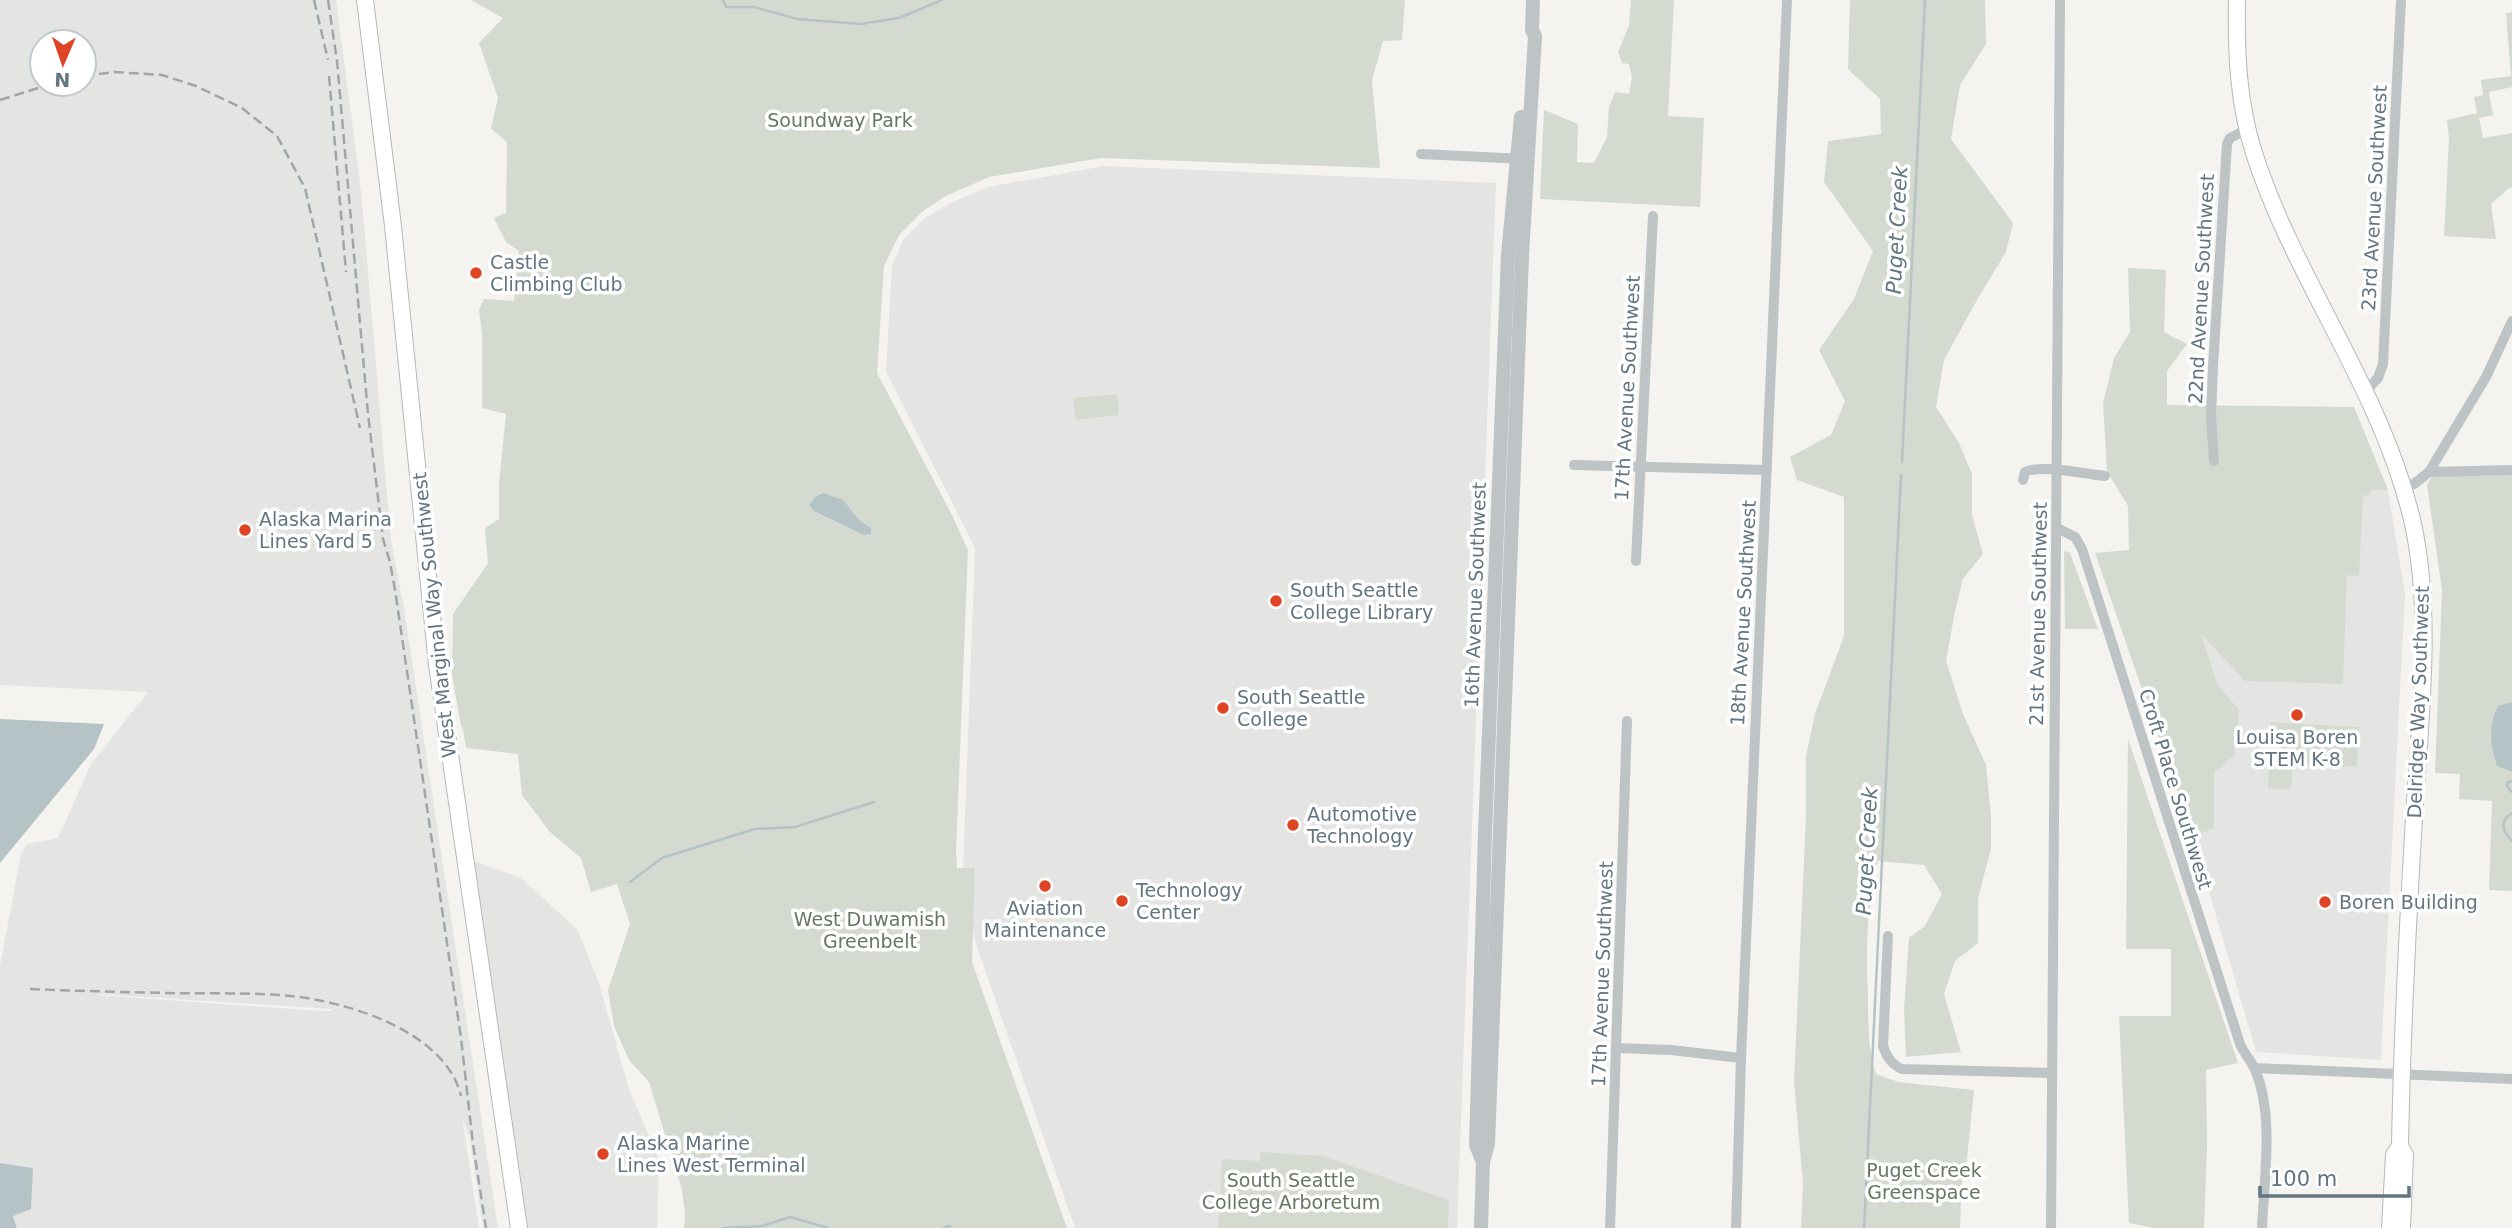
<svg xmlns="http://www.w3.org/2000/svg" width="2512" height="1228" viewBox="0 0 2512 1228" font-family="'DejaVu Sans',sans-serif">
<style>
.built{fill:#e4e5e3;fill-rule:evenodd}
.green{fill:#d5dad0}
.water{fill:#b6c3c6}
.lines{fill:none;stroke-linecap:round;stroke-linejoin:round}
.stream{stroke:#b6c3c6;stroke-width:2.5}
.secondary-casing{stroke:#b3b8bc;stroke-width:18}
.minor{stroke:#bec3c5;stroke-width:10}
.tertiary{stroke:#bec3c5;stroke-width:14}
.secondary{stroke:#fff;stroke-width:16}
.rail{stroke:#9fa6aa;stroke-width:2.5;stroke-dasharray:10 5;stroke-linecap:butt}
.poi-dot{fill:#df4524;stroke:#fff;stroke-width:2.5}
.labels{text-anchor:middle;stroke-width:7;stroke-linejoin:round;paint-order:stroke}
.park-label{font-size:19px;fill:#677762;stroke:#fff}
.street-label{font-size:19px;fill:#637580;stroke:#fff}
.poi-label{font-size:19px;fill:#637580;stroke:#fff;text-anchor:start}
.water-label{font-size:21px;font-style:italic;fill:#5f777e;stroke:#fff}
</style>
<rect width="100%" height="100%" fill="#f4f3ef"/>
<g class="built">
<path d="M 0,0 L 336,0 L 361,190 L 391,540 L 404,608 L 498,1228 L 483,1228 L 470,1139 L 462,1116 L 479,1228 L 17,1228 L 13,1216 L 33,1168 L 0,1163 L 0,966 L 21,854 L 27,844 L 58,838 L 91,764 L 148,692 L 0,685 ZM 42,42 L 84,42 L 84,84 L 42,84 ZM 97,995 L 98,994 L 332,1009 L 331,1011 L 305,1010 Z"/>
<path d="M 1104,166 L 1496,183 L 1457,1228 L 1075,1228 L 977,947 L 967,909 L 963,869 L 975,548 L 886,371 L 892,266 L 903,240 L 926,217 L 953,202 L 988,187 Z"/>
<path d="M 2354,407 L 2388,490 L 2405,594 L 2381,1060 L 2256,1052 L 2193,837 L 2202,473 Z"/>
<path d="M 459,862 L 477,862 L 521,878 L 577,929 L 598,980 L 629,1089 L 659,1160 L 657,1228 L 521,1228 Z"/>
</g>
<g class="green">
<path d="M 471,0 L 1405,0 L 1402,40 L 1383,41 L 1372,80 L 1380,168 L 1101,158 L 989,177 L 946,196 L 923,211 L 899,235 L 884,266 L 877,373 L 952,515 L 968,550 L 956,852 L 957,868 L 975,868 L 972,962 L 1067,1228 L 684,1228 L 685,1215 L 682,1190 L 649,1082 L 629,1060 L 614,1026 L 608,990 L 630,924 L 617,884 L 591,892 L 581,858 L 550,832 L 522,795 L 518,754 L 466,748 L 463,729 L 461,726 L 452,675 L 453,614 L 488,563 L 485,528 L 499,519 L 499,483 L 506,414 L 482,408 L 482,333 L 479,310 L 484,299 L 514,301 L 519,251 L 506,242 L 494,218 L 506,213 L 507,142 L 491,129 L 498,98 L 479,43 L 503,18 Z"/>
<path d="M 1631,0 L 1674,0 L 1668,116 L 1704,118 L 1700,207 L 1540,199 L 1544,110 L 1578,124 L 1577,162 L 1594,163 L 1607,137 L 1609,107 L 1615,92 L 1629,94 L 1632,77 L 1629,64 L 1622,63 L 1618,52 L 1629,25 Z"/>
<path d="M 1850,0 L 1985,0 L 1986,44 L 1960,85 L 1951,139 L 2013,223 L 2006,252 L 1974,305 L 1944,360 L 1936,407 L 1959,443 L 1972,474 L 1972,515 L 1983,554 L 1963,579 L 1955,611 L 1946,661 L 1963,714 L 1986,765 L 1991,815 L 1991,849 L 1978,898 L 1978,943 L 1955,961 L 1944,994 L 1961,1052 L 1906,1057 L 1904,1009 L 1909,938 L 1925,926 L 1942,894 L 1924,865 L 1878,861 C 1866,906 1866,952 1868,998 C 1868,1024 1868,1049 1876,1074 L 1898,1082 L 1974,1090 L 1965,1178 L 1962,1180 L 1960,1228 L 1801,1228 L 1803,1184 L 1794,1082 L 1806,817 L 1806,756 L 1815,714 L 1844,636 L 1844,497 L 1797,480 L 1790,457 L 1831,435 L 1845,401 L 1819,350 L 1854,299 L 1873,251 L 1824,182 L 1828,141 L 1881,134 L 1880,99 L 1848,69 Z"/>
<path d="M 2512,12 L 2512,87 L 2489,92 L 2493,115 L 2479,118 L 2483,138 L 2512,133 L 2512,188 L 2509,188 L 2491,204 L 2496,239 L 2444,236 L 2449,138 L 2447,120 L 2477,113 L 2474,97 L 2483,95 L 2481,80 L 2511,76 L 2506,13 Z"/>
<path d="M 2128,268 L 2166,270 L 2164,332 L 2187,344 L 2167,371 L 2167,405 L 2354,407 L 2388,490 L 2371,490 L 2369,496 L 2363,495 L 2359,576 L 2347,575 L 2343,684 L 2245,681 L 2201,634 L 2217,684 L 2239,710 L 2234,756 L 2214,772 L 2214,828 L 2193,837 L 2095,553 L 2129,550 L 2128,506 L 2107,471 L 2103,403 L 2114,358 L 2130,332 Z"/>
<path d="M 1117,394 L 1119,415 L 1076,420 L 1073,398 Z"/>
<path d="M 2512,475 L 2512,891 L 2489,890 L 2492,801 L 2459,799 L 2460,774 L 2435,773 L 2442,590 L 2427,485 L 2432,476 Z"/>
<path d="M 2064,551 L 2070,553 L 2098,629 L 2065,629 Z"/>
<path d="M 2270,722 L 2359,727 L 2357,767 L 2293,764 L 2291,790 L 2268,788 L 2269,762 L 2278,762 L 2279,737 L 2270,736 Z"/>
<path d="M 2128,739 L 2238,1063 L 2206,1070 L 2207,1147 L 2204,1228 L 2154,1228 L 2129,1223 L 2119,1016 L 2171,1016 L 2171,949 L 2126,949 Z"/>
<path d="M 1260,1152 L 1323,1156 L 1449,1200 L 1448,1228 L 1218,1228 L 1222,1159 L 1260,1161 Z"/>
</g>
<g class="water">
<path d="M 823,493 L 843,500 L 860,521 L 871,528 L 871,534 L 864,535 L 814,511 L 809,505 L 815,497 Z"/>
<path d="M 2512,702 L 2512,772 L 2497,766 C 2490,744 2488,726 2498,706 Z"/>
<path d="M 0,719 L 104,724 L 94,749 L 0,863 Z"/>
<path d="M 0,1163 L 33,1168 L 31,1209 L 13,1216 L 17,1228 L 0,1228 Z"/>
</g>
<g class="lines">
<g class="stream">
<path d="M 723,0 L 726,7 L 754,7 L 797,19 L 861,24 L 899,18 L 942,0"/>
<path d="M 1902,462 L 1925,0"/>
<path d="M 2512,781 L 2508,782 L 2507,786 L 2512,792"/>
<path d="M 2512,813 C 2499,821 2502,831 2512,841"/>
<path d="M 630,882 L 662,858 L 684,851 L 755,829 L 795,827 L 874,802"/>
<path d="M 723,1228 L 762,1226 L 790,1217 L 828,1228"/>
<path d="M 943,1228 L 950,1226"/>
<path d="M 1864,1228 L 1901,475"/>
</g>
<g class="secondary-casing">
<g id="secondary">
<path d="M 365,0 L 393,226 L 437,665 L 519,1228"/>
<path d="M 2237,0 C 2236,52 2238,103 2254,153 C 2295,281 2383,391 2413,524 C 2432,611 2421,712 2415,802 C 2408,917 2402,1031 2400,1146 L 2405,1155 L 2402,1228"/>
<path d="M 2390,1228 L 2394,1155 L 2400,1146"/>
</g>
</g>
<g class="minor">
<path d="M 1421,154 L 1524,159"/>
<path d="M 2365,392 L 2378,378 L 2383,364 L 2401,0"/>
<path d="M 2214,461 L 2211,417 L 2213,366 L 2227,144 L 2230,138 L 2248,129"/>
<path d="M 1574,465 L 1767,470"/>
<path d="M 2429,472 L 2512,470"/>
<path d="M 2023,480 L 2025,472 C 2042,464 2085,474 2105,476"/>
<path d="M 2403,486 L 2414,484 L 2429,472 L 2486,377 L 2512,321"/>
<path d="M 2057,528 L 2075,537 L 2082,549 L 2240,1044 C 2244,1054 2253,1062 2256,1072 C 2274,1116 2264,1180 2262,1228"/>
<path d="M 1636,561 L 1653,216"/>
<path d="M 1888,936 L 1883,1046 C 1887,1057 1891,1064 1902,1069 L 2052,1073"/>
<path d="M 1617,1048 L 1671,1050 L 1741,1058"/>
<path d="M 2255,1068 L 2512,1079"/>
<path d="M 1610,1228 L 1627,721"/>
<path d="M 1736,1228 L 1741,1058 L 1787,0"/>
<path d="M 2051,1228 L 2060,0"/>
</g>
<g class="tertiary">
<path d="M 1483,1162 L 1476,1145 L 1485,833 L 1508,255 L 1521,117"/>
<path d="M 1481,1228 L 1483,1162 L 1488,1144 L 1522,256 L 1535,36 L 1532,30 L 1533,0"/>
</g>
<use href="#secondary" class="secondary"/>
<g class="rail">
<path d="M 314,0 L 328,60"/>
<path d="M 328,0 L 337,61 L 368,414 L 383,539 L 390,562 L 395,590 L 461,1038 L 473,1144 L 486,1228"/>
<path d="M 84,76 L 114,72 L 162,75 L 196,86 L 242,108 L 277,136 L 305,188 L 360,428"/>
<path d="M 329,76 L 346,272"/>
<path d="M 0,100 L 51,84"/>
<path d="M 30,989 C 76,991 123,992 169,993 C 209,994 251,992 291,996 C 349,1002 446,1032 461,1096"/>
</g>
</g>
<g class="poi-dot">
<circle cx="476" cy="273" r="7"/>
<circle cx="245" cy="530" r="7"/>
<circle cx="1276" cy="601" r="7"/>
<circle cx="1223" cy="708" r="7"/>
<circle cx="2297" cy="715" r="7"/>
<circle cx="1293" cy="825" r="7"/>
<circle cx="1045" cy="886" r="7"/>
<circle cx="1122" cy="901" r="7"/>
<circle cx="2325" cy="902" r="7"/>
<circle cx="603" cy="1154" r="7"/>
</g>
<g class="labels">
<g class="park-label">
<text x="840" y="127">Soundway Park</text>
<text x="870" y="926">West Duwamish<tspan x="870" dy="22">Greenbelt</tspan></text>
<text x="1924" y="1177">Puget Creek<tspan x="1924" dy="22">Greenspace</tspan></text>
<text x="1291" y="1187">South Seattle<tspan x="1291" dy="22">College Arboretum</tspan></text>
</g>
<g class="street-label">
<text transform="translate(2374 198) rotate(-87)" y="7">23rd Avenue Southwest</text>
<text transform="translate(2201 289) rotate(-87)" y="7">22nd Avenue Southwest</text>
<text transform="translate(1627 388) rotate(-87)" y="7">17th Avenue Southwest</text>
<text transform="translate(1475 595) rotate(-88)" y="7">16th Avenue Southwest</text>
<text transform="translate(1743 613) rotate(-87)" y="7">18th Avenue Southwest</text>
<text transform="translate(2038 614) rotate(-89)" y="7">21st Avenue Southwest</text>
<text transform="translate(434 615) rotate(-96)" y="7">West Marginal Way Southwest</text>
<text transform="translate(2418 702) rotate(-88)" y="7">Delridge Way Southwest</text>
<text transform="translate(2176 789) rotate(73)" y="7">Croft Place Southwest</text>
<text transform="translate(1602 974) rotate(-88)" y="7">17th Avenue Southwest</text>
</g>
<g class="poi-label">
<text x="490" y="269">Castle<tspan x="490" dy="22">Climbing Club</tspan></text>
<text x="259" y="526">Alaska Marina<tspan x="259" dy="22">Lines Yard 5</tspan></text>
<text x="1290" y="597">South Seattle<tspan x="1290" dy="22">College Library</tspan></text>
<text x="1237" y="704">South Seattle<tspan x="1237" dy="22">College</tspan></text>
<text x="2297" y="744" text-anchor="middle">Louisa Boren<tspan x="2297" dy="22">STEM K-8</tspan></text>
<text x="1307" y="821">Automotive<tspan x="1307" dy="22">Technology</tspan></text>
<text x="1136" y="897">Technology<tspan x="1136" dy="22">Center</tspan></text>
<text x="2339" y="909">Boren Building</text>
<text x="1045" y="915" text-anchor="middle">Aviation<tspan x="1045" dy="22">Maintenance</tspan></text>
<text x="617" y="1150">Alaska Marine<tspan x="617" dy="22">Lines West Terminal</tspan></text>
</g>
<g class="water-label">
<text transform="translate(1897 230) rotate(-87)" y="7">Puget Creek</text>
<text transform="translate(1867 851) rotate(-87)" y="7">Puget Creek</text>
</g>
</g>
<g transform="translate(63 63) rotate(182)"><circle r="33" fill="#ffffff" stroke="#c1c8cc" stroke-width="2"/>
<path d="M0-5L12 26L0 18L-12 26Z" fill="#df4524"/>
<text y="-10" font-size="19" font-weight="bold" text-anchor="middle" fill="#637580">N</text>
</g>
<path d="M2260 1186v10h149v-10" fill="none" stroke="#637580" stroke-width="3.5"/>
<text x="2270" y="1186" font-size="21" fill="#637580" stroke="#ffffff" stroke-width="5" paint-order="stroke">100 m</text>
</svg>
